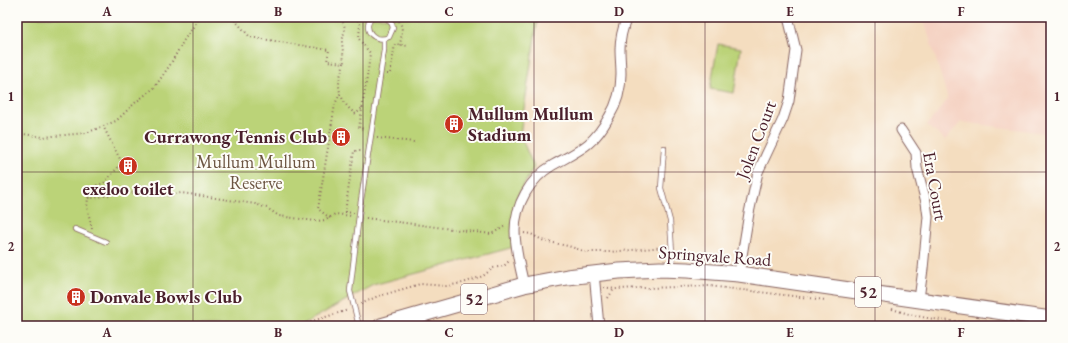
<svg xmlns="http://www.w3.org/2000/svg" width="1068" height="343" viewBox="0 0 1068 343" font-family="'EB Garamond',serif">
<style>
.built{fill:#f5d2c2}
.green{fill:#bbd378;stroke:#827952}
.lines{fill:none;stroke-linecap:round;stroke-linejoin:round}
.lane-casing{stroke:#86625f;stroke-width:6}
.street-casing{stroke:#86625f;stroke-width:11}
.primary-casing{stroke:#86625f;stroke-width:17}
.path{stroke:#86625f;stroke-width:2;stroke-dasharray:1 3;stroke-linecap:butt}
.lane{stroke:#fff;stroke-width:4.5}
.street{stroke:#fff;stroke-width:9}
.primary{stroke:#fff;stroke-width:15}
.grid{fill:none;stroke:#4a1f2b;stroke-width:1;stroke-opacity:0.55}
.labels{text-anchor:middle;stroke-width:4;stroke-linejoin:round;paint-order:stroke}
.shield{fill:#fdfcf7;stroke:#806168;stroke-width:1}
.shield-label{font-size:17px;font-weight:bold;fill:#4a1f2b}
.poi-label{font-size:18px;font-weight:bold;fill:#4a1f2b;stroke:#fdfcf7;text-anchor:start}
.street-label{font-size:18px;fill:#4a1f2b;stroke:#fdfcf7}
.park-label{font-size:18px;fill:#6c5542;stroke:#fdfcf7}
.neatline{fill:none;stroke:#4a1f2b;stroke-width:1.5}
.grid-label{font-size:13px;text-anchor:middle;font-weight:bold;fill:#4a1f2b}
</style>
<rect width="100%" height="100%" fill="#fdfcf7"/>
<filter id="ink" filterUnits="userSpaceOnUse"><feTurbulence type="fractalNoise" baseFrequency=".025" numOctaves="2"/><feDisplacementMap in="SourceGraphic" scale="8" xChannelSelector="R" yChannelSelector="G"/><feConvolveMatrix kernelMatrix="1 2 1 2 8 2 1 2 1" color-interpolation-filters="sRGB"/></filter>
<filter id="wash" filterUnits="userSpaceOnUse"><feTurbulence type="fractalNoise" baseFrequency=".012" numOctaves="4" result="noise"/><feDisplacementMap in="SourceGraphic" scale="16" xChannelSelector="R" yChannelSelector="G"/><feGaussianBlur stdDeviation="0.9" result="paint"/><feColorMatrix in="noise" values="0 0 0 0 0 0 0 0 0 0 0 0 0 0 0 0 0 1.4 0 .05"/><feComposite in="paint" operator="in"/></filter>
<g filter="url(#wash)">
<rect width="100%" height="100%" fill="#f4ddbf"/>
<path class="built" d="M 923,17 L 1051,17 L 1051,134 L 961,122 L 945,140 L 927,125 L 948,99 Z"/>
<g class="green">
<path d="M 17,17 L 538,17 L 520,135 L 534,167 L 518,195 L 514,247 L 373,285 L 300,326 L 17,326 Z"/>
<path d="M 718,44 L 741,48 L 734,93 L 710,89 Z"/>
</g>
</g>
<g filter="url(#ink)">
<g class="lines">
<g class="lane-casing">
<g id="lane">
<path d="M 371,17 C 362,31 375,43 389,37 L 393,28 L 392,24 L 386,17"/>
<path d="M 664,148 L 661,188 L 670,221 L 673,268"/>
<path d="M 75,229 L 106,242"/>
<path d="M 359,326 L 350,291 L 360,207 L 384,50 L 384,40"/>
</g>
</g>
<g class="street-casing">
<g id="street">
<path d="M 901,130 L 916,153 L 917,168 L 926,202 L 928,217 L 923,269 L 919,299"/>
<path d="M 594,273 L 599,326"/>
<path d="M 739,274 L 749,213 L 758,172 L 783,119 L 789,101 L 796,50 L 788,17"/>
<path d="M 524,285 C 520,267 515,249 515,231 C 515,205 530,178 553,165 C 580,150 593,146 609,117 C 617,104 621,89 621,74 C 621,66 620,58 620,49 C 620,38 623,27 627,17"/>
</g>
</g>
<g class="primary-casing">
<path id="primary" d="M 381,326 L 524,285 L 567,277 L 619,271 L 660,269 L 687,270 L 739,274 L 1051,319"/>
</g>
<g class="path">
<path d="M 232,17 L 250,37 L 329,50 L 327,61 L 344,63 L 342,42 L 345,28 L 341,17"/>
<path d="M 355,17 L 360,23 L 359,39 L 370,53 L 368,71 L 359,128 L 365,129"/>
<path d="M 399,21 C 404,28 401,37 400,45"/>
<path d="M 344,63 C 342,70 339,78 339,85 C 339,96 347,109 356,114 L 362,108"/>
<path d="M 387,74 L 390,74 L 395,44 L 409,46"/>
<path d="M 17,133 L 43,137 L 86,133 L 116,121 L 136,102 L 154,88 L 170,65 L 184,40 L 200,17"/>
<path d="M 377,138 L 414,142"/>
<path d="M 88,198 L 94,186 L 104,183 L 122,163 L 103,126"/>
<path d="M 354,213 L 345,212 L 354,151 L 361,151"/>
<path d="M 330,218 L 318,209 L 335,104 L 341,92"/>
<path d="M 366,218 L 491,234 L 504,227 L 507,228"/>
<path d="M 92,229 L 87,207 L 88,198 L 94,198 L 125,192 L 166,196 L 181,193 L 189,194 L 255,204 L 267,208 L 279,216 L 315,221 L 326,220 L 335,214 L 352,216"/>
<path d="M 524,233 L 531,234 L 544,241 L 568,246 L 587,252 L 609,252 L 665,247"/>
<path d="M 604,287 L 614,289 L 709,286 L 826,300"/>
<path d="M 608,298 L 614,289"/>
<path d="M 361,304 L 376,297 L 420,284 L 446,286 L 463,283 L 483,276 L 493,268 L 504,266 L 510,260"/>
<path d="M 892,309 C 923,319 947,322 980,322"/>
<path d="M 291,326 L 300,325 L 348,310"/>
</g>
<use href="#lane" class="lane"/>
<use href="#street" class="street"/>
<use href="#primary" class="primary"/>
</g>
</g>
<path class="grid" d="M 193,17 L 193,326M 363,17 L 363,326M 534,17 L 534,326M 705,17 L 705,326M 875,17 L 875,326M 17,172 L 1051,172"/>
<defs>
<g id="building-disc" transform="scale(1)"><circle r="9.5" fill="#c8321e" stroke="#fdfcf7"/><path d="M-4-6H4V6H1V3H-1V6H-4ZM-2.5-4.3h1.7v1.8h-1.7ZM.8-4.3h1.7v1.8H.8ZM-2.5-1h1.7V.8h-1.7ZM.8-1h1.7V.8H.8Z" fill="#fff"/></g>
</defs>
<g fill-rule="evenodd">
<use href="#building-disc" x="454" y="124"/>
<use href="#building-disc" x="341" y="137"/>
<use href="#building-disc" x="128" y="166"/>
<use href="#building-disc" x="76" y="297"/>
</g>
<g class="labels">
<g class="shield">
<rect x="855" y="277" width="26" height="30" rx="3"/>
<rect x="461" y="284" width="26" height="30" rx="3"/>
</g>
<g class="shield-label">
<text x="868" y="298">52</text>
<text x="474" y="305">52</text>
</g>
<g class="poi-label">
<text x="468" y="120">Mullum Mullum<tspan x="468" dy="21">Stadium</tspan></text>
<text x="327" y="143" text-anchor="end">Currawong Tennis Club</text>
<text x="128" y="195" text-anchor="middle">exeloo toilet</text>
<text x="90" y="303">Donvale Bowls Club</text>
</g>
<g class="street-label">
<text transform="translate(756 140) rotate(-69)" y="6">Jolen Court</text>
<text transform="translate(935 186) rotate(80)" y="6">Era Court</text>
<text transform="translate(715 256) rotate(4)" y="6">Springvale Road</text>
</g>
<g class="park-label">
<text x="256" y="168">Mullum Mullum<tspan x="256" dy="21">Reserve</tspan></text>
</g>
</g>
<rect width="1068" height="343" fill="none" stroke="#fdfcf7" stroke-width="44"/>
<rect x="22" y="22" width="1024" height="299" class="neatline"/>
<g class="grid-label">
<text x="107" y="16">A</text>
<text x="278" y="16">B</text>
<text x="449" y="16">C</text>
<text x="619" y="16">D</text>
<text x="790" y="16">E</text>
<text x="961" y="16">F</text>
<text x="11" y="101">1</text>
<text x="1057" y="101">1</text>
<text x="11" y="251">2</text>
<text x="1057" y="251">2</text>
<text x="107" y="337">A</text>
<text x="278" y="337">B</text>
<text x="449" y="337">C</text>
<text x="619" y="337">D</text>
<text x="790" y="337">E</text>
<text x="961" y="337">F</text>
</g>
</svg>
